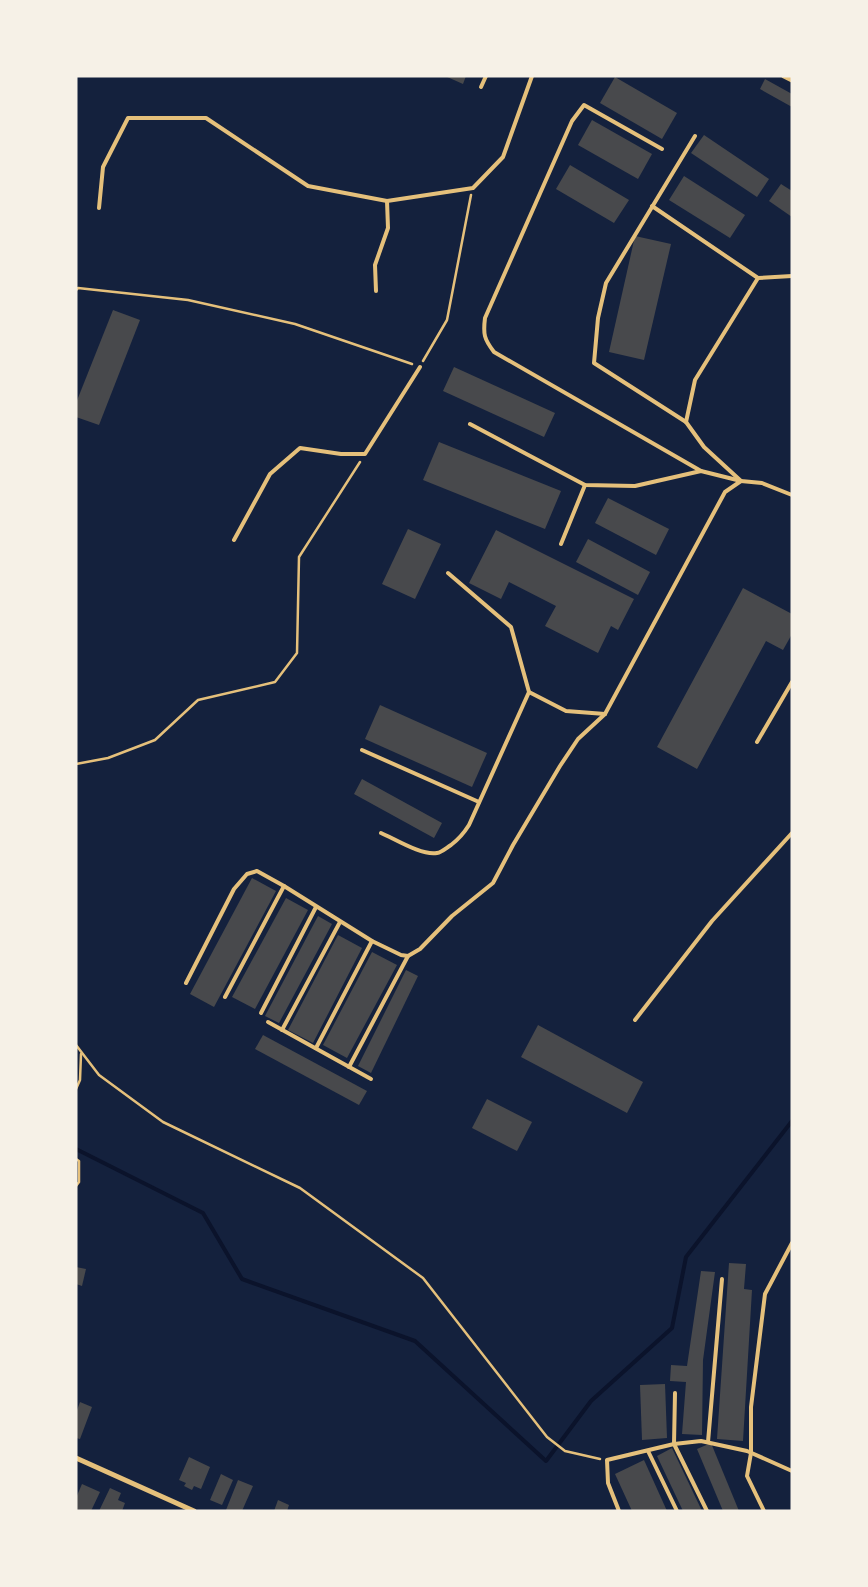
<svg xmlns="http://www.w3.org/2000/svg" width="868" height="1587" viewBox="0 0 868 1587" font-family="'PT Sans',sans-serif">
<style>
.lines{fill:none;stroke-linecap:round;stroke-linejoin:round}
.stream{stroke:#0b132b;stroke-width:4}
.building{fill:#48494c}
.path{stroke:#e5c07b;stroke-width:2.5}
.service{stroke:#e5c07b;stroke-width:4}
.minor{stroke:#e5c07b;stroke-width:5}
</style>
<rect width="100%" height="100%" fill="#14213d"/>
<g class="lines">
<path class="stream" d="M 76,1149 L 203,1213 L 242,1279 L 415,1341 L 546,1461 L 591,1401 L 672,1328 L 686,1257 L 792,1121"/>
</g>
<g class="building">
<path d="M 445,76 L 466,76 L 463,84 Z"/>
<path d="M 615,77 L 677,113 L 662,139 L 600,103 Z"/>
<path d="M 765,79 L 792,94 L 792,107 L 760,89 Z"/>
<path d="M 592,120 L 652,154 L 638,179 L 578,145 Z"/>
<path d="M 704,135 L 769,179 L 757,197 L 691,153 Z"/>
<path d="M 570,165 L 629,200 L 614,223 L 556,189 Z"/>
<path d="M 684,176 L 745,215 L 730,238 L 669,200 Z"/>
<path d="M 781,184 L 792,191 L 792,217 L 769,201 Z"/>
<path d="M 635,236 L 671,244 L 644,360 L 609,352 Z"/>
<path d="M 113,310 L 140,320 L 99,425 L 76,417 L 76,403 Z"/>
<path d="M 454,367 L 555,413 L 544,437 L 443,391 Z"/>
<path d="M 439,442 L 561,491 L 545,529 L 423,480 Z"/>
<path d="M 608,498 L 669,529 L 656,555 L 595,523 Z"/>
<path d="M 408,529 L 441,544 L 415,599 L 382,584 Z"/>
<path d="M 496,530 L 634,599 L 618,630 L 611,626 L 598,653 L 545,626 L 556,606 L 509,582 L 501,599 L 469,583 Z"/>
<path d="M 588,539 L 650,572 L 638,595 L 576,562 Z"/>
<path d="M 743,588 L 792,614 L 792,634 L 783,650 L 766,641 L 697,769 L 657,747 Z"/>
<path d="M 380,705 L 487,753 L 472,787 L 365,739 Z"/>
<path d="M 362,779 L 442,823 L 434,838 L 354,794 Z"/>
<path d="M 252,878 L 276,891 L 214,1007 L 190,994 Z"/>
<path d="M 286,898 L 308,910 L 255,1009 L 232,997 Z"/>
<path d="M 318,916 L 332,924 L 279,1023 L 265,1016 Z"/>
<path d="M 338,935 L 362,948 L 313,1043 L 288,1030 Z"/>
<path d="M 372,952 L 397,965 L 347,1058 L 323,1045 Z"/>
<path d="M 406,970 L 418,976 L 371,1073 L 358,1066 Z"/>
<path d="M 538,1025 L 643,1082 L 627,1113 L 521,1057 Z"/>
<path d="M 263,1035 L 367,1091 L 359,1105 L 255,1049 Z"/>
<path d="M 487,1099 L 532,1122 L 517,1151 L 472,1128 Z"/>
<path d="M 729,1263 L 746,1264 L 744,1289 L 752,1290 L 743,1441 L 717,1439 Z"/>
<path d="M 76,1267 L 86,1269 L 82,1286 L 76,1284 Z"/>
<path d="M 701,1271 L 715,1272 L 703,1360 L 702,1435 L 682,1434 L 686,1382 L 670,1381 L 671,1365 L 687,1366 Z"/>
<path d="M 665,1384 L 667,1438 L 642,1440 L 640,1385 Z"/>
<path d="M 80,1402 L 92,1407 L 80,1439 L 76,1438 L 76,1413 Z"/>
<path d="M 711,1443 L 739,1511 L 723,1511 L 697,1449 Z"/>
<path d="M 672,1448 L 702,1511 L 683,1511 L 657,1456 Z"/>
<path d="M 189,1457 L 210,1467 L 201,1489 L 194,1486 L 192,1490 L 184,1486 L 186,1483 L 179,1480 Z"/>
<path d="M 644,1460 L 667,1511 L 632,1511 L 615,1474 Z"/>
<path d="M 221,1474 L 233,1480 L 222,1505 L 210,1500 Z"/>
<path d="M 238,1480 L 253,1486 L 242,1511 L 228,1511 L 226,1510 Z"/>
<path d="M 82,1484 L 100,1492 L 91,1511 L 76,1511 L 76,1498 Z"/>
<path d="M 110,1488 L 121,1493 L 118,1500 L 125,1503 L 122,1511 L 99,1511 Z"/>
<path d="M 278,1500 L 289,1505 L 287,1511 L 274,1511 Z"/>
</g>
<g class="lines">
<g class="path">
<path d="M 76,290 L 78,288 L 188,300 L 295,324 L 412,364"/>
<path d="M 423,361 L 447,320 L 471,195"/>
<path d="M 76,764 L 108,758 L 155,740 L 198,700 L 275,682 L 297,653 L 299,557 L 360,462"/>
<path d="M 76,1045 L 99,1075 L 163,1122 L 300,1188 L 423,1278 L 547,1437 L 565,1451 L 600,1459"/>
<path d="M 76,1089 L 80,1080 L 81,1054"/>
<path d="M 76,1159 L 79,1161 L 79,1182 L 76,1186"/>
</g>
<g class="service">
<path d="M 481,87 L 486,76"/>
<path d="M 695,136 L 606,283 L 598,318 L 594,363 L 686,422 L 704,447 L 741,481"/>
<path d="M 662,149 L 584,105 L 572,121 L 485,318 C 483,334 484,339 494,352 L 701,471"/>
<path d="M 652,206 L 758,278"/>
<path d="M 99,208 L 103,167 L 128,118 L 206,118 L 308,186 L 387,201 L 473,188 L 503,157 L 532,76"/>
<path d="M 376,291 L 375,265 L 388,228 L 387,201"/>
<path d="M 686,422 L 695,380 L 758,278 L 792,276"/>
<path d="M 470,424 L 585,485 L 635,486 L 701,471 L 741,481 L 762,483 L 792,495"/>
<path d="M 234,540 L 270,474 L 300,448 L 341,454 L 365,454 L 420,367"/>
<path d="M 561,544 L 585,485"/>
<path d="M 448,573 L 511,627 L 529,692 L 566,711 L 605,714"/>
<path d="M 757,742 L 792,682"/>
<path d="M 362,750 L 479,802"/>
<path d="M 381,833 C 395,839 422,856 437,853 C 442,852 446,848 451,845 C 459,839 464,833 469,825 L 529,692"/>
<path d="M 186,983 L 234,889 L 247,874 L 257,871 L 284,886 L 372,941 L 401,955 L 408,956 L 420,949 L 452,916 L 493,883 L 513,845 L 560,766 L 578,739 L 605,714 L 725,492 L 741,481"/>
<path d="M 225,997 L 284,886"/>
<path d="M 261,1013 L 316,907"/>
<path d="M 635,1020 L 712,921 L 792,833"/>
<path d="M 268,1022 L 371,1079"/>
<path d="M 282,1030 L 340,922"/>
<path d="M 316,1048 L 372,941"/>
<path d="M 349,1067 L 408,956"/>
<path d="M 675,1393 L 674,1444 L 707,1511"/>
<path d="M 708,1442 L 722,1279"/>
<path d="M 648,1451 L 677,1511"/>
<path d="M 619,1511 L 608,1483 L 607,1460 L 674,1444 L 701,1441 L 747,1451 L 792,1471"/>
<path d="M 764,1511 L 747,1476 L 751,1453 L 751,1407 L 765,1294 L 792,1243"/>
</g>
<g class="minor">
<path d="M 784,76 L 792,80"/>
<path d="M 76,1458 L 194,1511"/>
</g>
</g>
<rect width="868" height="1587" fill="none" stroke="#f6f1e7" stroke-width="155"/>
</svg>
